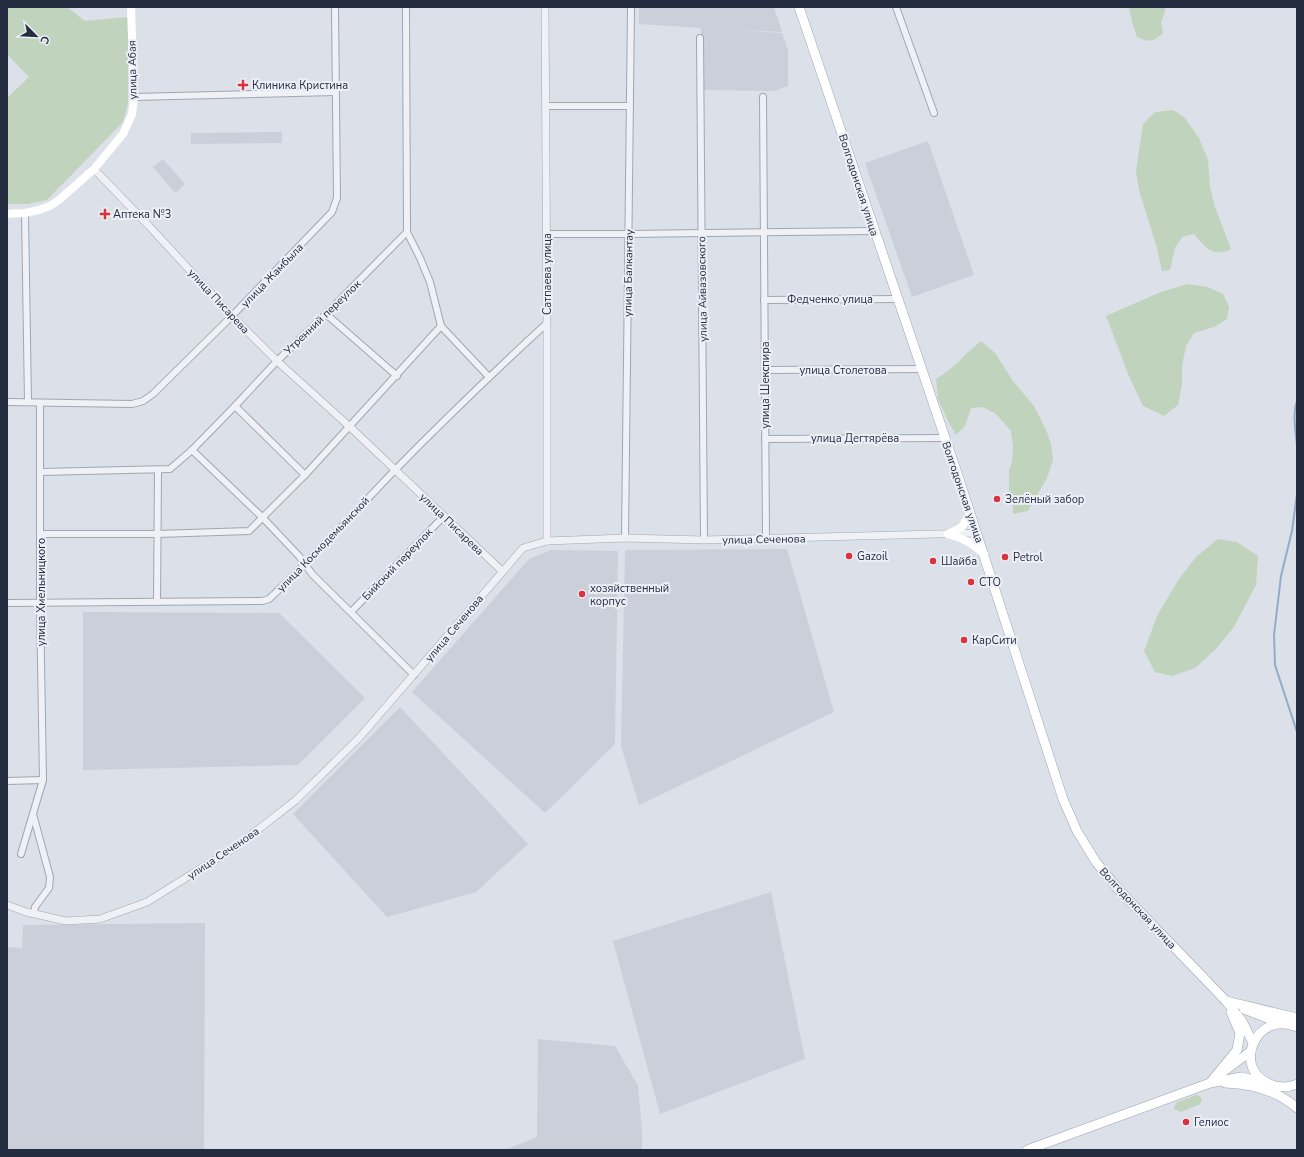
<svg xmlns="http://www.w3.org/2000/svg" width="1304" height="1157" viewBox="0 0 1304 1157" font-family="'Nunito Sans',sans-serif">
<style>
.built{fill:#cacfda}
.green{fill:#c0d3bc}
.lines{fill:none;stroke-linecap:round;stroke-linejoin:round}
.stream{stroke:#93aacc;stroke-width:2}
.minor-casing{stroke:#a1a6b2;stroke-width:8}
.tertiary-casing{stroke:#a1a6b2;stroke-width:8}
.primary-casing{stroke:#9aa3b5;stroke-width:10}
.minor{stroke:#eff1f6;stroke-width:6}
.tertiary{stroke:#eff1f6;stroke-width:7}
.secondary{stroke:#fff;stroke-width:8}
.primary{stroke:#fff;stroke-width:9}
.poi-dot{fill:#dc323e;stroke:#eceff6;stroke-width:1.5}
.labels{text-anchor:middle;stroke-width:4;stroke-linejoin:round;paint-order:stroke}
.street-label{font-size:11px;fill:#242c40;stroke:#eceff6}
.poi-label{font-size:11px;fill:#242c40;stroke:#eceff6;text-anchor:start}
</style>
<rect width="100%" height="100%" fill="#dce0e8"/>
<g class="built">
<path d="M 639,7 L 774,7 L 782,32 L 720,29 L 782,33 L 788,50 L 788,86 L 774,91 L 701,90 L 701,28 L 639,24 Z"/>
<path d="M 282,132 L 282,143 L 191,144 L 191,133 Z"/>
<path d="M 928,141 L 974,275 L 912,297 L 865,163 Z"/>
<path d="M 163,159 L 185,184 L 175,193 L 153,167 Z"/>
<path d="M 787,549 L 834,712 L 639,805 L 621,746 L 625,550 Z"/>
<path d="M 551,550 L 618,551 L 615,744 L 545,813 L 412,692 L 529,559 Z"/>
<path d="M 83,612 L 279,613 L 365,698 L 298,765 L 83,770 Z"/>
<path d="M 400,707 L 528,844 L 476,892 L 387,917 L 293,814 Z"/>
<path d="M 771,892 L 805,1059 L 660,1114 L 613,941 Z"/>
<path d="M 205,923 L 204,1150 L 7,1150 L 7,947 L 22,948 L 23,925 Z"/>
<path d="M 538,1039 L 615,1046 L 638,1086 L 642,1129 L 642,1150 L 505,1150 L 537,1137 Z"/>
</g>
<g class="green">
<path d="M 8,7 L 67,7 L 85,21 L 128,17 L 128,103 L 123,122 L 47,200 L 28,204 L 7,204 L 7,98 L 29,77 L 7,54 Z"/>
<path d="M 1129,7 L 1166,7 L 1161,23 L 1163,33 C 1152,43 1150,42 1137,37 L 1132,22 Z"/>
<path d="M 1173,110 L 1184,117 L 1199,138 L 1208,160 L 1210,187 L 1215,207 L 1231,249 C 1212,258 1206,248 1194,234 L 1182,237 L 1175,248 L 1170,270 L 1162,271 L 1157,248 L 1139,190 L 1136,171 L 1143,124 L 1155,112 Z"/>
<path d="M 1188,284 L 1208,287 L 1223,294 L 1229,307 L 1227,319 L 1214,327 L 1194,333 L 1186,346 L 1182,366 L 1182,384 L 1178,405 L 1164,416 L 1143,406 L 1129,376 L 1106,316 L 1161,292 Z"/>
<path d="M 981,341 L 995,353 L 1013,381 L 1034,406 L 1046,430 L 1051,444 L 1053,460 L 1047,478 L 1028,511 L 1013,514 L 1013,502 L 1009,490 L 1009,470 L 1012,462 L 1013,447 L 1011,431 L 996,414 L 983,407 L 971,408 L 965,426 L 956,435 L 949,423 L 938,399 L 936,379 C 953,369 965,354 981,341 Z"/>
<path d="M 1218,539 L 1237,542 L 1258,556 L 1256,585 L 1234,627 L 1216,649 L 1195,668 L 1172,676 L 1155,672 L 1144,651 L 1157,616 L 1179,579 L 1196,557 Z"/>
<path d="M 1196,1095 L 1200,1096 L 1202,1100 L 1200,1104 L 1181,1112 L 1174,1109 L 1176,1103 Z"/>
</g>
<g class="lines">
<g class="stream">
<path d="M 1297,401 C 1292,415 1296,432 1297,446"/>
<path d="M 1297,494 L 1292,531 L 1281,576 L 1274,635 L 1275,665 L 1297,732"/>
</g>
<g class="minor-casing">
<g id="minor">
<path d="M 896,7 L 934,113"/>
<path d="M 700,38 L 704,540"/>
<path d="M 134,97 L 336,92"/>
<path d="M 763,97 L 766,537"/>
<path d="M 546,106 L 630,106"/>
<path d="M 25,213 L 28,402"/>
<path d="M 407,232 L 420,258 L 430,282 L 441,326 L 489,377"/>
<path d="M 547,234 L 628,234 L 874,231"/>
<path d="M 764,300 L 897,299"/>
<path d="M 326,314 L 397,376"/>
<path d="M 765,370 L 922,369"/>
<path d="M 7,402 L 132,404 L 143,401 L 153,394 L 232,316 L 332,212 L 337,198 L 335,7"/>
<path d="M 235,406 L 305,475"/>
<path d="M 765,439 L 944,438"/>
<path d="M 192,450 L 263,518 L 299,556 L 312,574 L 414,675"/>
<path d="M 40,472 L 170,469 L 192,450 L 235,406 L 277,361 L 326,314 L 407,232 L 406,7"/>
<path d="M 41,534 L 157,534 L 249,531 L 305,475 L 441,326"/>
<path d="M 625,538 L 631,7"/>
<path d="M 157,602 L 158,470"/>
<path d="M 7,603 L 262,601 L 269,599 C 313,558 353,514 394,471 C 444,420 495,371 547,323"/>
<path d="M 351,612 L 444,516"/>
<path d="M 7,781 L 43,780"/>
<path d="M 33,814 L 50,877 L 49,888 L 35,907 L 34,914"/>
<path d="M 21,854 L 43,780 L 40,602 L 40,403"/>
</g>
</g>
<g class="tertiary-casing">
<g id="tertiary">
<path d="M 545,7 L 547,323 L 547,541"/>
<path d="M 94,169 L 149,226 L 232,316 L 277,361 L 350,427 L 502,571"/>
<path d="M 7,905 L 26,912 L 66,921 L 100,919 L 147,902 L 237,846 L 296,800 L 359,738 L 523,548 L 547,541 L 625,538 L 704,540 L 976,533"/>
</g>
</g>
<g class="primary-casing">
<g id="primary">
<path d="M 799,7 L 958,476 L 1063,799 L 1077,831 L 1096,862 L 1118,889 L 1226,1001 L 1242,1021 L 1253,1043"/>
<path d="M 1226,1001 L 1297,1018"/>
<path d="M 1244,1009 L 1280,1023"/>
<path d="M 1297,1027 C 1256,1009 1231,1069 1270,1084 C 1279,1088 1288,1088 1297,1084"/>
<path d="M 1223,1072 L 1251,1051"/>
<path d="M 1210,1083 L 1237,1050 L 1240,1033 L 1231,1012"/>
<path d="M 1225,1083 C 1252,1084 1277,1090 1297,1108"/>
<path d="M 1027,1150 L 1210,1083 L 1241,1077 L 1266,1083"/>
</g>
</g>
<use href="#minor" class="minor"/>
<use href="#tertiary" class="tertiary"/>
<g class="secondary">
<path d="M 7,214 L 25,213 L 39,210 L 50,206 L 59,200 L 94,169 L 123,134 L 132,114 L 134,97 L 131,7"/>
<path d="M 948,534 C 964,539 971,542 984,554"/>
<path d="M 948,534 L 962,527 L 970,513"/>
</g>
<use href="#primary" class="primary"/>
</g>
<g class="poi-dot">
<path d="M241 79h4v4h4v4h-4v4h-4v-4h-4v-4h4z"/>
<path d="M103 208h4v4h4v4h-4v4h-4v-4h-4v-4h4z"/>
<circle cx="997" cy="499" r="4"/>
<circle cx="849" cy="556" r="4"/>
<circle cx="1005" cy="557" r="4"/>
<circle cx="933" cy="561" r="4"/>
<circle cx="971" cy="582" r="4"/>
<circle cx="582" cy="594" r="4"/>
<circle cx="964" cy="640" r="4"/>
<circle cx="1186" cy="1122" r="4"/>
</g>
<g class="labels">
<g class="street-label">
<text transform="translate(132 70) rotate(-91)" y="4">улица Абая</text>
<text transform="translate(859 185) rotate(72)" y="4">Волгодонская улица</text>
<text transform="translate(628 273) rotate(-89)" y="4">улица Балкантау</text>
<text transform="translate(547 274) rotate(-90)" y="4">Сатпаева улица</text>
<text transform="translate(272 275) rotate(-46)" y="4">улица Жамбыла</text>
<text transform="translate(702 289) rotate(-91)" y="4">улица Айвазовского</text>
<text x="830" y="303">Федченко улица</text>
<text transform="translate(219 301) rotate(47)" y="4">улица Писарева</text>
<text transform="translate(322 317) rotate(-44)" y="4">Утренний переулок</text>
<text x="843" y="374">улица Столетова</text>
<text transform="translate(765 385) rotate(-90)" y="4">улица Шекспира</text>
<text x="855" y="442">улица Дегтярёва</text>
<text transform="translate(963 492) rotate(71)" y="4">Волгодонская улица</text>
<text transform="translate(452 524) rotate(44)" y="4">улица Писарева</text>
<text transform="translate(764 539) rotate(-1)" y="4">улица Сеченова</text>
<text transform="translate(323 544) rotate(-46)" y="4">улица Космодемьянской</text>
<text transform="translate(397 564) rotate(-46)" y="4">Бийский переулок</text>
<text transform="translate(41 592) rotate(-90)" y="4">улица Хмельницкого</text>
<text transform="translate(454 628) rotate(-50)" y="4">улица Сеченова</text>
<text transform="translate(223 853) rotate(-34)" y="4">улица Сеченова</text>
<text transform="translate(1138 908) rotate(47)" y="4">Волгодонская улица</text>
</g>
<g class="poi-label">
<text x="252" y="89">Клиника Кристина</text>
<text x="113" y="218">Аптека №3</text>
<text x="1005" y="503">Зелёный забор</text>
<text x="857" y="560">Gazoil</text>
<text x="1013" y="561">Petrol</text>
<text x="941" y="565">Шайба</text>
<text x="979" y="586">СТО</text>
<text x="590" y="592">хозяйственный<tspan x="590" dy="13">корпус</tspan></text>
<text x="972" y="644">КарСити</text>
<text x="1194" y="1126">Гелиос</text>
</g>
</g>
<rect width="1304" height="1157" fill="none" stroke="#242c40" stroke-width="16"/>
<g transform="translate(36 36) rotate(114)" stroke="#eceff6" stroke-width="3" paint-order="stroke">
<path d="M0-3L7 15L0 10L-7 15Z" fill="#242c40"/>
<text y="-6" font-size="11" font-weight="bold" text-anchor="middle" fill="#242c40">С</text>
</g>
</svg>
